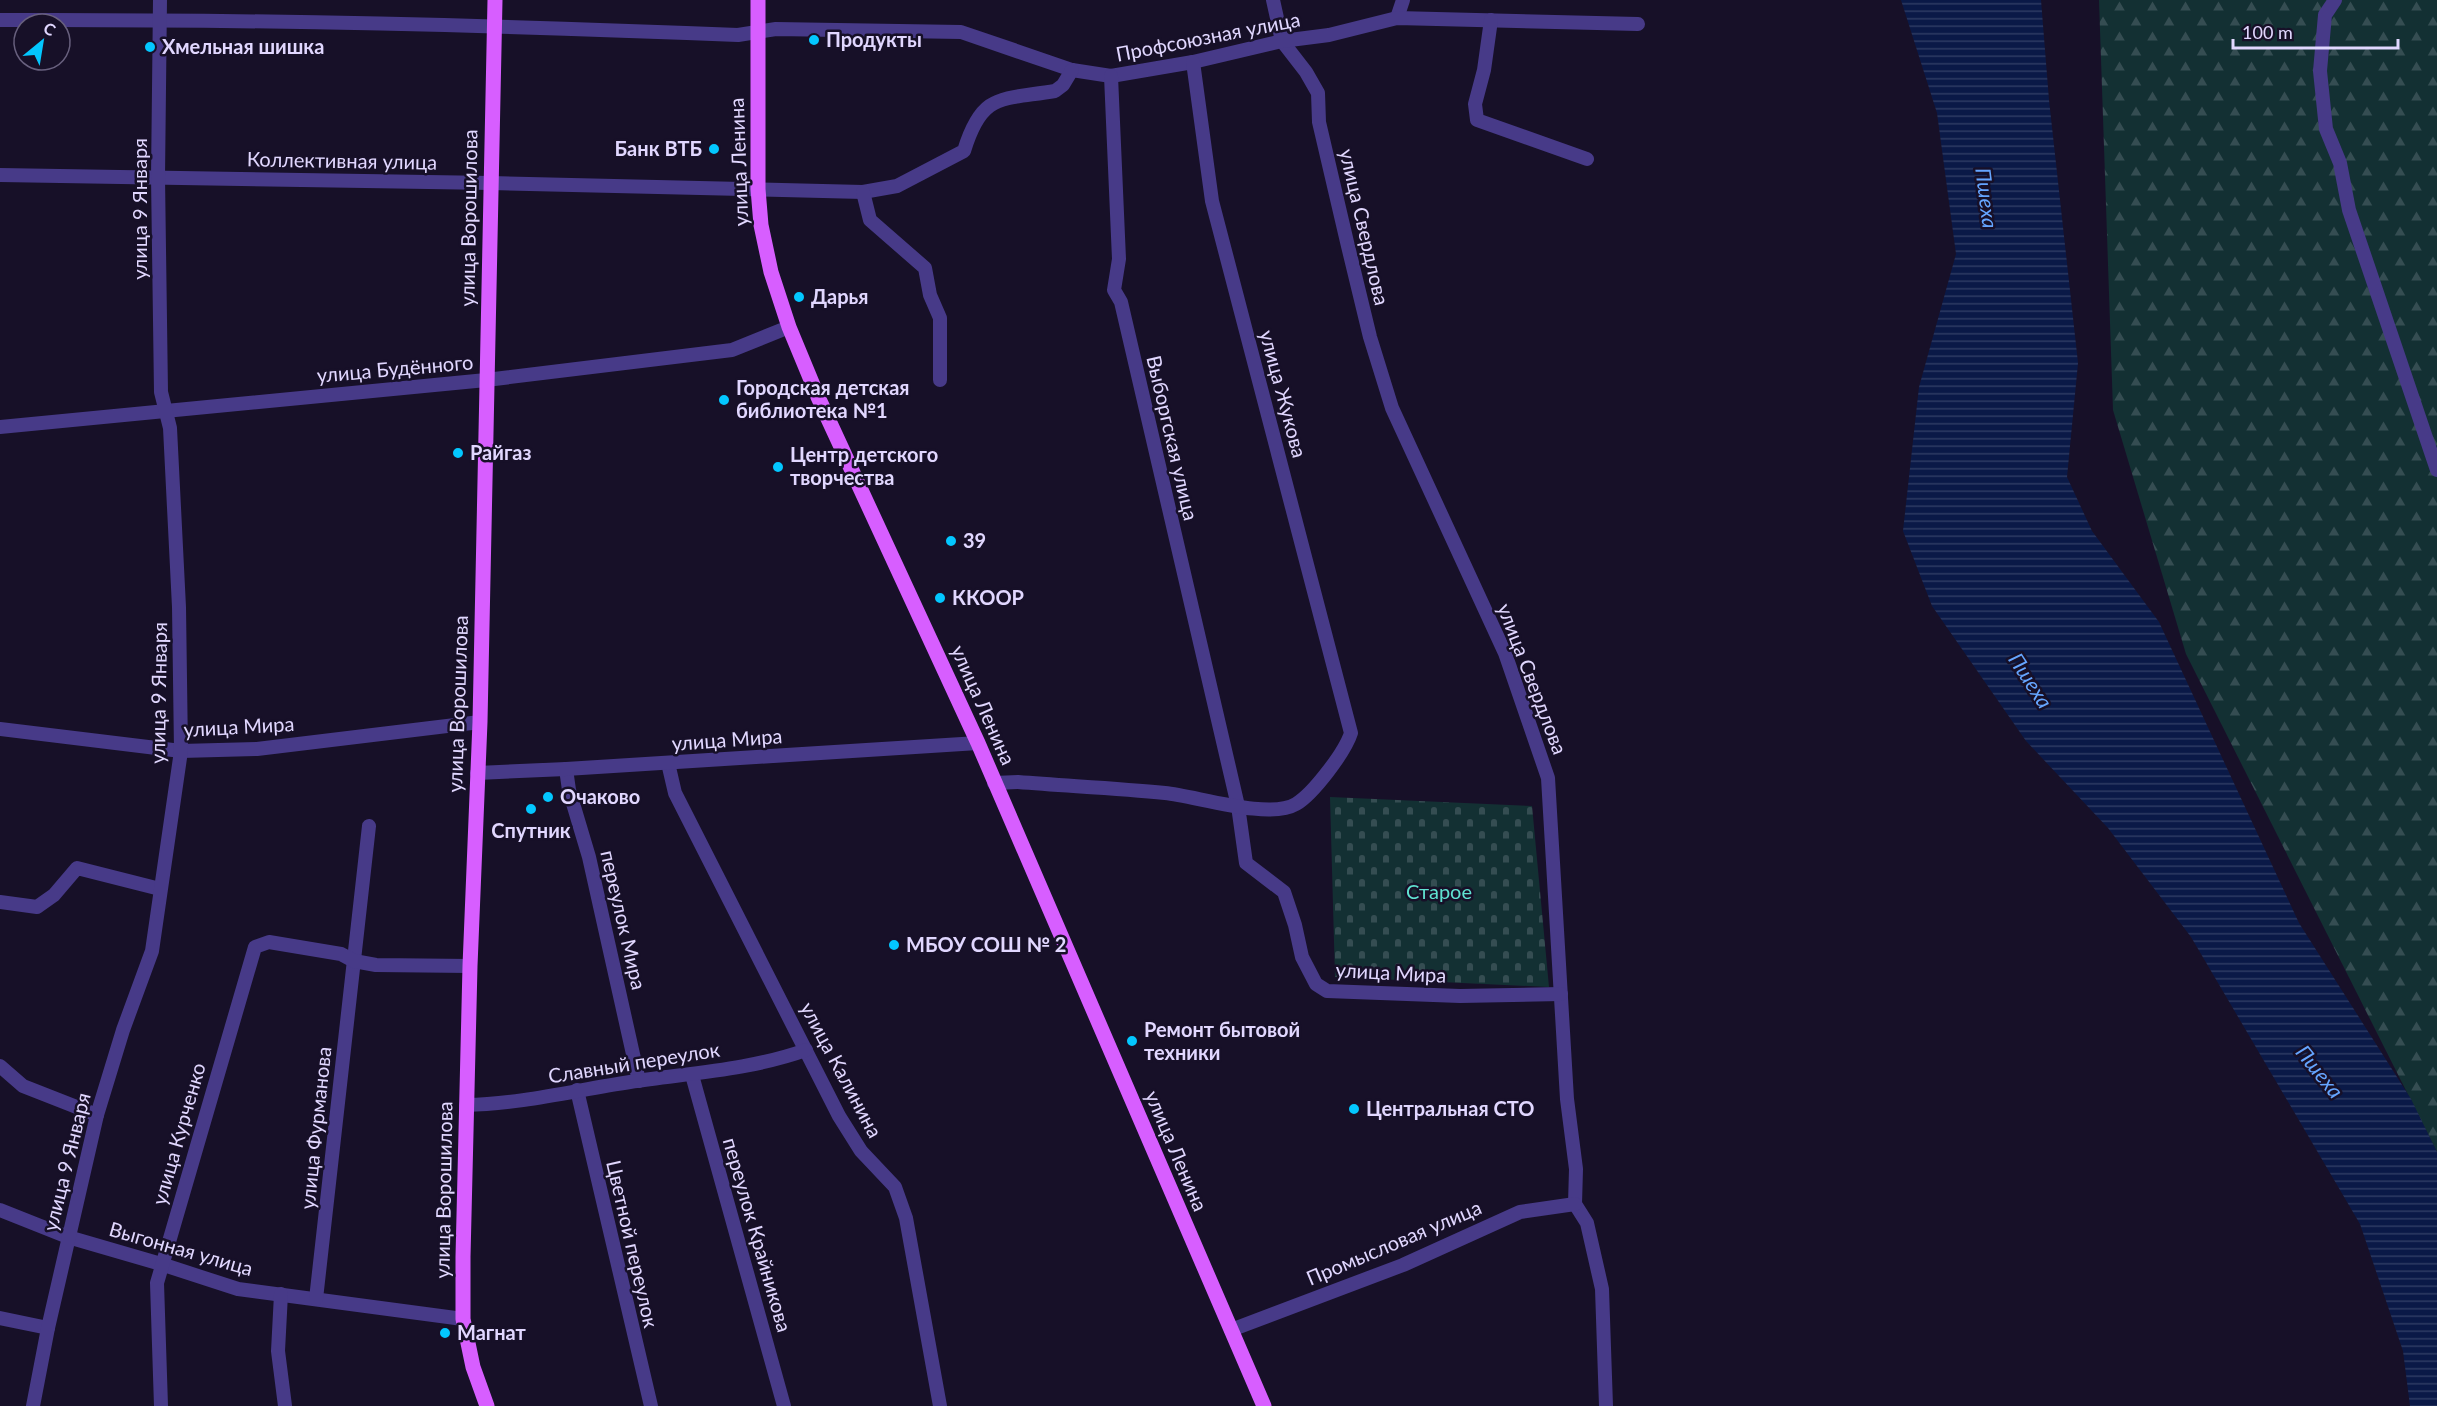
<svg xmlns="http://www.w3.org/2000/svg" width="2437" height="1406" viewBox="0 0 2437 1406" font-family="Lato,sans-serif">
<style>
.forest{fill:url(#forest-firs)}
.cemetery{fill:url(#cemetery-stones)}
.water{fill:url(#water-rules)}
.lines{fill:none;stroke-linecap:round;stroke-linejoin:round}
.minor{stroke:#473a88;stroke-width:14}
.major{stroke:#d75eff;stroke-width:15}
.poi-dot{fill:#03c7ff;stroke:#171028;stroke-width:2}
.labels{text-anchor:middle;stroke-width:5;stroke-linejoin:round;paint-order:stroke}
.street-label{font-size:20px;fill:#e1d7ff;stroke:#171028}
.poi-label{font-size:20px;font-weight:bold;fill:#e1d7ff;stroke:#171028;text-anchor:start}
.park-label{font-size:20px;fill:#60e2d1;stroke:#171028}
.water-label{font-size:21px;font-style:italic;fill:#65a5ff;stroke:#171028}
</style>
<defs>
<pattern id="forest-firs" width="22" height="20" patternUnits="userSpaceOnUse" patternTransform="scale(1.5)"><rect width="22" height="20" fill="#133033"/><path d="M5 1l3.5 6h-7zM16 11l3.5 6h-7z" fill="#354d52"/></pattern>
<pattern id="cemetery-stones" width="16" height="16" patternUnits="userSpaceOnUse" patternTransform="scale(1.5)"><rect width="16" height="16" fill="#133033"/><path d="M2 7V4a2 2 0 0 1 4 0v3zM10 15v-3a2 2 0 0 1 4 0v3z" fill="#354d52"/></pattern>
<pattern id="water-rules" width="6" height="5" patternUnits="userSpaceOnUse" patternTransform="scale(1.5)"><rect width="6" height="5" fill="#0a1947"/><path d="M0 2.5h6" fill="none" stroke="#2d3a63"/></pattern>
</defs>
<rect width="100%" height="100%" fill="#171028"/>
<path class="forest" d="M 2099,0 L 2437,0 L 2437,1152 L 2186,654 L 2113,410 Z"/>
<path class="cemetery" d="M 1330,797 L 1532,806 L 1549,987 L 1335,977 Z"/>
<path class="water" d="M 1901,0 L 2041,0 L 2049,100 L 2078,363 L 2067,477 L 2092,531 L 2159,622 L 2299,923 L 2411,1099 L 2437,1152 L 2437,1406 L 2410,1406 L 2403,1351 L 2360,1224 L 2191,937 L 2108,828 L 2026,741 L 1932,606 L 1903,531 L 1919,387 L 1956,254 L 1937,113 Z"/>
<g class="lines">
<g class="minor">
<path d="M 1273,0 L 1282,41 L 1306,72 L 1318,93 L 1319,122 L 1347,242 L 1370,337 L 1392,408 L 1505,653 L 1548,778 L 1567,1099 L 1576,1169 L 1575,1204 L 1587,1223 L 1602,1289 L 1606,1406"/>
<path d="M 2335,0 L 2325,15 L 2320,71 L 2326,129 L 2340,163 L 2349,210 L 2437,470"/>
<path d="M 1397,18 L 1403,0"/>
<path d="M 0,20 C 246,19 492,25 738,35 L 776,29 L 961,32 L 1072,70 L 1111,76 L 1193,62 L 1282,41 L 1329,35 L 1397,18 L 1638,24"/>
<path d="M 1491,20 L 1484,70 L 1475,104 L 1477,120 L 1587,159"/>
<path d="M 1111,76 L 1119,259 L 1114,290 L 1121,302 L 1238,806 L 1246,863 L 1284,892 L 1295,925 L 1302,957 L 1316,984 L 1327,991 L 1460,996 L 1561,994"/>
<path d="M 0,175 L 491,183 L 863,192 L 897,186 L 964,151 C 982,92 1001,100 1055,91 L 1063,85 L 1072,70"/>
<path d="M 863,192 L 870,220 L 925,268 L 930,295 L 940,318 L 940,380"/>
<path d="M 0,427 L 486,380 L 732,350 L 789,327"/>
<path d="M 0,729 L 181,751 L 257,749 L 480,722"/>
<path d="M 668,763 L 675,793 L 839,1116 L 861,1151 L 895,1187 L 906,1218 L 940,1406"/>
<path d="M 566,769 L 569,790 L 589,857 L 639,1081"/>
<path d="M 477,773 L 566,769 L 978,743"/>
<path d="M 994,783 L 1018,782 C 1067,786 1116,788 1165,793 C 1196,796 1269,820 1296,804 C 1313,794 1345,752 1351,733 L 1212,201 L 1193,62"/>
<path d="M 0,902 L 37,907 L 54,895 L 77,868 L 160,889"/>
<path d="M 0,1066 L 23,1086 L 97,1115"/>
<path d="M 692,1075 L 784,1406"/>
<path d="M 577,1090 L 651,1406"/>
<path d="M 466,1105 C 521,1104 576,1090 630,1082 C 689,1073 750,1070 806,1050"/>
<path d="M 0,1210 L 68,1237 L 161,1264 L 238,1289 L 463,1319"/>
<path d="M 281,1294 L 278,1351 L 285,1406"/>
<path d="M 316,1299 L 369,826"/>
<path d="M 0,1318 L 48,1328"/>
<path d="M 1231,1330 L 1403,1265 L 1520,1212 L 1575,1204"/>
<path d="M 33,1406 L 48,1328 L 97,1115 L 123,1030 L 152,951 L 181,751 L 179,607 L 170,428 L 161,392 L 158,177 L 160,0"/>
<path d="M 161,1406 L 157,1283 L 255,947 L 269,942 L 341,954 L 354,961 L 376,965 L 470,966"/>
</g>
<g class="major">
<path d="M 758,0 L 758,189 L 761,225 L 771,272 L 789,327 L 818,397 L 978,743 L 1264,1406"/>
<path d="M 487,1406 L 473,1367 L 463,1319 L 463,1257 L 470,966 L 480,722 L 495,0"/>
</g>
</g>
<g class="poi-dot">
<circle cx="814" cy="40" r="6"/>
<circle cx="150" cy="47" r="6"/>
<circle cx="714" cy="149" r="6"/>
<circle cx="799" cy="297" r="6"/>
<circle cx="724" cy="400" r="6"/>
<circle cx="458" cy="453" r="6"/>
<circle cx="778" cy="467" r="6"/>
<circle cx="951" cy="541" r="6"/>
<circle cx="940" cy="598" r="6"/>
<circle cx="548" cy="797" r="6"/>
<circle cx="531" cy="809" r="6"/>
<circle cx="894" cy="945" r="6"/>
<circle cx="1132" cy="1041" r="6"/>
<circle cx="1354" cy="1109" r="6"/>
<circle cx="445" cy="1333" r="6"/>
</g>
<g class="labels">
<g class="street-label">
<text transform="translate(1208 37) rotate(-11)" y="7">Профсоюзная улица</text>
<text transform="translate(342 161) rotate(1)" y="7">Коллективная улица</text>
<text transform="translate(739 162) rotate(-92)" y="7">улица Ленина</text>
<text transform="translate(140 209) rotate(-90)" y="7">улица 9 Января</text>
<text transform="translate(469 218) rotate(-89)" y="7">улица Ворошилова</text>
<text transform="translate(1364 227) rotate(77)" y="7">улица Свердлова</text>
<text transform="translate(395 369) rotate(-5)" y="7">улица Будённого</text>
<text transform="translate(1283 394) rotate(75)" y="7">улица Жукова</text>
<text transform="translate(1172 438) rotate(77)" y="7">Выборгская улица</text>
<text transform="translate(1532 679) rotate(69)" y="7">улица Свердлова</text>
<text transform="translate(159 693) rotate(-89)" y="7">улица 9 Января</text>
<text transform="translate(458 704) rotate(-88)" y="7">улица Ворошилова</text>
<text transform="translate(983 705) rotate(66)" y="7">улица Ленина</text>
<text transform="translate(239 727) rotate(-3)" y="7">улица Мира</text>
<text transform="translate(727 740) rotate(-4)" y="7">улица Мира</text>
<text transform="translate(623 920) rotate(77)" y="7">переулок Мира</text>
<text transform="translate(1391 973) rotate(3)" y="7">улица Мира</text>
<text transform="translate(634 1063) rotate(-9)" y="7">Славный переулок</text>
<text transform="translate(841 1070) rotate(62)" y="7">улица Калинина</text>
<text transform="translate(316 1128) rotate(-84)" y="7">улица Фурманова</text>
<text transform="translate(179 1134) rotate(-74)" y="7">улица Курченко</text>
<text transform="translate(1176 1151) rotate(67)" y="7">улица Ленина</text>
<text transform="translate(67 1162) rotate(-76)" y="7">улица 9 Января</text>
<text transform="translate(444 1190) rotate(-89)" y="7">улица Ворошилова</text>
<text transform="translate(757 1235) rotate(74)" y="7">переулок Крайникова</text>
<text transform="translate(1394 1243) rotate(-23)" y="7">Промысловая улица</text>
<text transform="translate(632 1244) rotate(77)" y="7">Цветной переулок</text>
<text transform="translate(181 1249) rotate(16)" y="7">Выгонная улица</text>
</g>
<g class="poi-label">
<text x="826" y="47">Продукты</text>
<text x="162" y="54">Хмельная шишка</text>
<text x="702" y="156" text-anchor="end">Банк ВТБ</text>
<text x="811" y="304">Дарья</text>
<text x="736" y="395">Городская детская<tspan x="736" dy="23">библиотека №1</tspan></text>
<text x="470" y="460">Райгаз</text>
<text x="790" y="462">Центр детского<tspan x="790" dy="23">творчества</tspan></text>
<text x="963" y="548">39</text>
<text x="952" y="605">ККООР</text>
<text x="560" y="804">Очаково</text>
<text x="531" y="838" text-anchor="middle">Спутник</text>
<text x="906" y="952">МБОУ СОШ № 2</text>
<text x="1144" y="1037">Ремонт бытовой<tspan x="1144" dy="23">техники</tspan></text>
<text x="1366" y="1116">Центральная СТО</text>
<text x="457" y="1340">Магнат</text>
</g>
<g class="park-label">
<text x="1439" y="899">Старое</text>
</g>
<g class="water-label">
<text transform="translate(1986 198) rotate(83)" y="7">Пшеха</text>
<text transform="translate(2030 681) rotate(57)" y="7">Пшеха</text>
<text transform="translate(2319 1072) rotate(51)" y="7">Пшеха</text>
</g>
</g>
<g transform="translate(42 42) rotate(30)"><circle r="28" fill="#171028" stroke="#68607e" stroke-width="1.5"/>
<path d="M0-4.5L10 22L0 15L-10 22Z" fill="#03c7ff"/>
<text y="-9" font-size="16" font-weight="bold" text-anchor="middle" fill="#e1d7ff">С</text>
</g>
<path d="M2233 39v9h165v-9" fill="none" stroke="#e1d7ff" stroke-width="3"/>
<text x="2242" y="39" font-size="18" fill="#e1d7ff" stroke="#171028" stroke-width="4.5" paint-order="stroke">100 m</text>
</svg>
